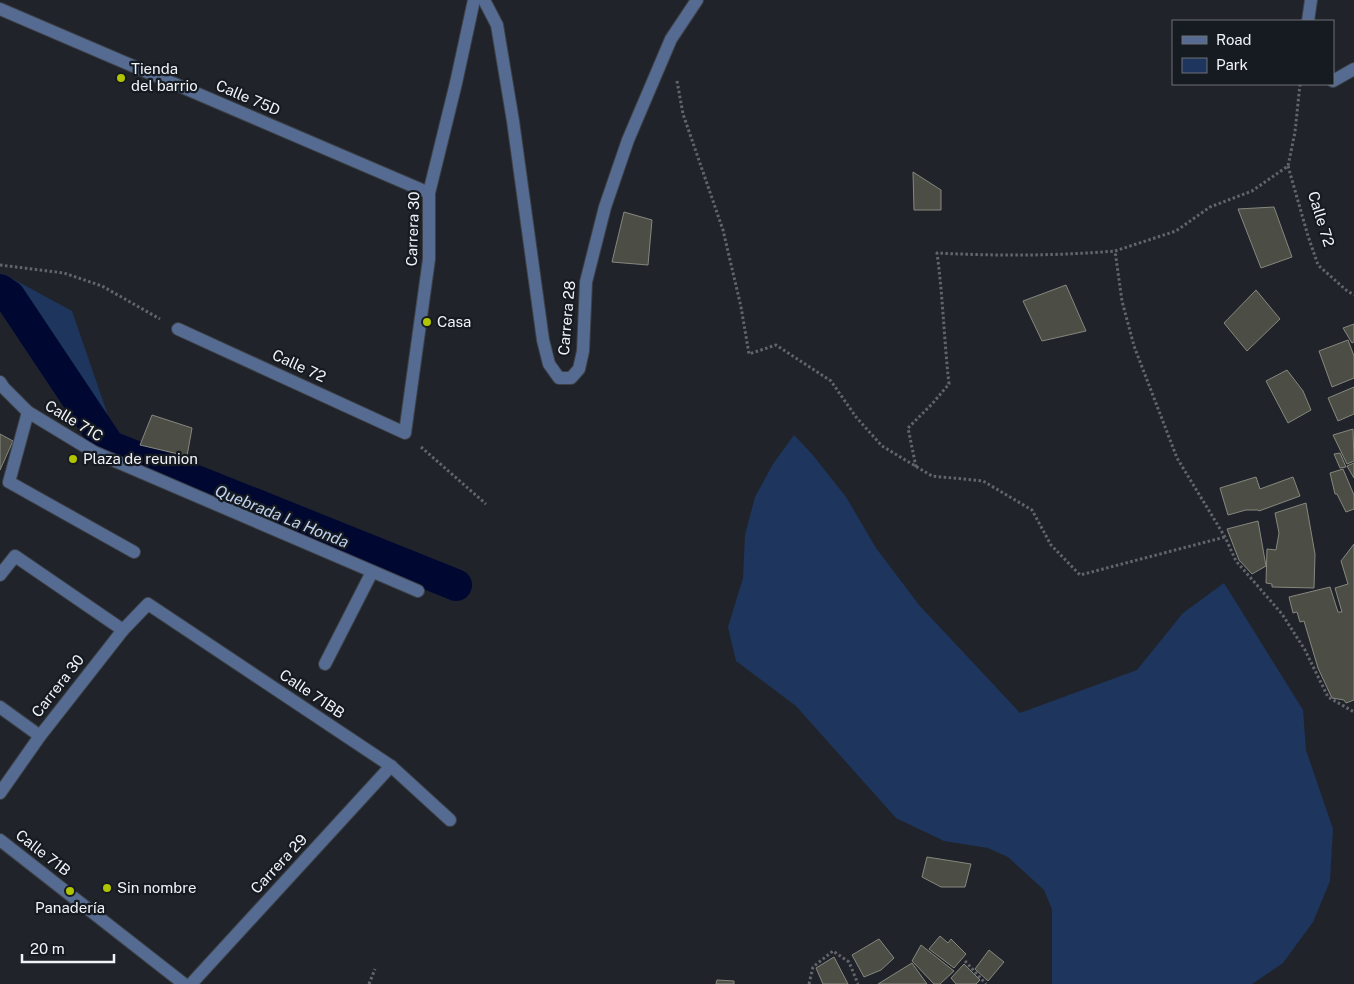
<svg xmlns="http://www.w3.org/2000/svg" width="1354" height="984" viewBox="0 0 1354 984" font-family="'Public Sans',sans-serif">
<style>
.green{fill:#1e355d}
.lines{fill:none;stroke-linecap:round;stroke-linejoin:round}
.canal{stroke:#000832;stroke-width:32}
.building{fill:#4c4d45;stroke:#86887f}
.minor-casing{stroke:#3d4147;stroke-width:14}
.path{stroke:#62656b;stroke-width:3;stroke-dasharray:2.5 2.5;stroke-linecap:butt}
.minor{stroke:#556b91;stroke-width:12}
.poi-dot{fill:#b0c500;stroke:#161a21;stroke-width:2}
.labels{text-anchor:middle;stroke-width:4.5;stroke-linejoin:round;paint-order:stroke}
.poi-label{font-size:15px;fill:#f0f3f8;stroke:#161a21;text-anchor:start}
.street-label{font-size:15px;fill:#f0f3f8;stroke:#161a21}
.water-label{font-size:16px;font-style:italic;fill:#c1d3f1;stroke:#161a21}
</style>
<rect width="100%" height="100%" fill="#20242a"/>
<g class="green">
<path d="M 2,273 L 72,311 L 113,430 Z"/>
<path d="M 794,435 L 812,454 L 846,497 L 876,548 L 919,605 L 1020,713 L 1137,670 L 1183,613 L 1224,583 L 1303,710 L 1306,750 L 1333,829 L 1330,881 L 1313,922 L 1283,963 L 1252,984 L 1052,984 L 1052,909 L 1044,890 L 1008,857 L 988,848 L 944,841 L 896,818 L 796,706 L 736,661 L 728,627 L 743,578 L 745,535 L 755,497 L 773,464 Z"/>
</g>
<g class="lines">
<path class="canal" d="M 0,290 L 9,296 L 109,446 L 456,585"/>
</g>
<g class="building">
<path d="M 913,172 L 941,190 L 941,210 L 914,210 Z"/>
<path d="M 1274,207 L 1292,257 L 1261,268 L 1238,209 Z"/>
<path d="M 624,212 L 652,220 L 648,265 L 612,262 Z"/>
<path d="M 1066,285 L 1086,331 L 1042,341 L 1023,301 Z"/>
<path d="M 1256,290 L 1280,319 L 1247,351 L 1224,323 Z"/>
<path d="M 1354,324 L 1354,342 L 1352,343 L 1343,328 Z"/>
<path d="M 1348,340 L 1354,356 L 1354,378 L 1332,387 L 1319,351 Z"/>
<path d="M 1287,370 L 1303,391 L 1311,410 L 1288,423 L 1266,381 Z"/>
<path d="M 1354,387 L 1354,414 L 1338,421 L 1328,398 Z"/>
<path d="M 152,415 L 192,428 L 187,456 L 140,445 Z"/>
<path d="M 1353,429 L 1354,461 L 1347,464 L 1333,435 Z"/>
<path d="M 0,434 L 13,441 L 0,470 Z"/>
<path d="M 1340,453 L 1346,467 L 1340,468 L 1334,454 Z"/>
<path d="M 1354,463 L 1354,478 L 1347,466 Z"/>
<path d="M 1343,469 L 1354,495 L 1354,509 L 1346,512 L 1337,494 L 1335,494 L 1330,473 Z"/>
<path d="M 1256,477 L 1260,489 L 1293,477 L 1300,496 L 1259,511 L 1258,510 L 1246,510 L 1228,515 L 1220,488 Z"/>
<path d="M 1306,503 L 1315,554 L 1314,588 L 1272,587 L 1272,584 L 1266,583 L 1267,549 L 1276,550 L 1279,533 L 1275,513 Z"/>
<path d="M 1258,521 L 1266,566 L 1252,574 L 1239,560 L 1227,529 Z"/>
<path d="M 1354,544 L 1354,700 L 1346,703 L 1344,700 L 1332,698 L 1318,668 L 1304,621 L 1300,622 L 1297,612 L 1293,613 L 1289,597 L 1330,587 L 1338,612 L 1342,612 L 1335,588 L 1348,584 L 1341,561 Z"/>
<path d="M 927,857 L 971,864 L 965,887 L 941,887 L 922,877 Z"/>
<path d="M 940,936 L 948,943 L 951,939 L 966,954 L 954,968 L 929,949 Z"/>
<path d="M 879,939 L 894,958 L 881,970 L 864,977 L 852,955 Z"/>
<path d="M 921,945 L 954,971 L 940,984 L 934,984 L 912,961 Z"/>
<path d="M 989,950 L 1004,962 L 988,981 L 975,969 Z"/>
<path d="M 834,957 L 848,984 L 823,984 L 816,968 Z"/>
<path d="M 912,963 L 927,984 L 878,984 Z"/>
<path d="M 964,964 L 980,980 L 976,984 L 956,984 L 951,978 Z"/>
<path d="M 717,980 L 734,981 L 734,984 L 716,984 Z"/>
</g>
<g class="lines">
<g class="minor-casing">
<g id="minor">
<path d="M 484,0 L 497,25 L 513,121 L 543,340 L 549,364 L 559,378 L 571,378 L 579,369 L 583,351 L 586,282 L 605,207 L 628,140 L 671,39 L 697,0"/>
<path d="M 0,9 L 429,193"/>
<path d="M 1308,21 L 1311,0"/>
<path d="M 1333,81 L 1354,69"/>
<path d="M 178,329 L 405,433 L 429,259 L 429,193 L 456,83 L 474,0"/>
<path d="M 0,382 L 4,388 L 28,412 L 94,452 L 418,591"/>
<path d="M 28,412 L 9,482 L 134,552"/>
<path d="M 0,575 L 15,556 L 123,630"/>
<path d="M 325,664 L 372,572"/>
<path d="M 0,707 L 40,736"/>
<path d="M 0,793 L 40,736 L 123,630 L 148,604 L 391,766 L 450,820"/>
<path d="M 0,840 L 184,984"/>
<path d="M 191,984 L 391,766"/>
</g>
</g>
<g class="path">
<path d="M 677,81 L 683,114 L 723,230 L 741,307 L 749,354 L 776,345 L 831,381 L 856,417 L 882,446 L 932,476 L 983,481 L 1032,510 L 1051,545 L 1080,575 L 1225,537"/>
<path d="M 1300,84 L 1295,132 L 1288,166 L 1252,191 L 1210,207 L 1176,231 L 1115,251 L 1122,301 L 1134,346 L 1177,458 L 1225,537 L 1236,561 L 1282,614 L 1305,650 L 1328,697 L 1354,712"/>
<path d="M 1288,166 L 1308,236 L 1318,265 L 1346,290 L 1354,295"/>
<path d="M 0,265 L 64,273 L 102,286 L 160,319"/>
<path d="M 421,447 L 486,504"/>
<path d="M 916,467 L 908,428 L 932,404 L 949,384 C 944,340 943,297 937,253 C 996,256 1055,256 1115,251"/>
<path d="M 965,961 L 986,984"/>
<path d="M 369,984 L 375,969"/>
<path d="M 809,984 L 813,967 L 833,951 L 849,962 L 858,984"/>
</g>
<use href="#minor" class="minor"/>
</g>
<g class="poi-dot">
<circle cx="121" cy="78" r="5"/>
<circle cx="427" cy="322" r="5"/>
<circle cx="73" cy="459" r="5"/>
<circle cx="107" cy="888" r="5"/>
<circle cx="70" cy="891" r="5"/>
</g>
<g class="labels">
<g class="poi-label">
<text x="131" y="74">Tienda<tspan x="131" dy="17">del barrio</tspan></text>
<text x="437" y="327">Casa</text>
<text x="83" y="464">Plaza de reunion</text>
<text x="117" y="893">Sin nombre</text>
<text x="70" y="913" text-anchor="middle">Panadería</text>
</g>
<g class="street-label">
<text transform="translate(248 98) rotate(23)" y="5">Calle 75D</text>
<text transform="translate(1321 219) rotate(73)" y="5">Calle 72</text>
<text transform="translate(413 229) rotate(-88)" y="5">Carrera 30</text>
<text transform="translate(567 318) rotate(-85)" y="5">Carrera 28</text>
<text transform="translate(299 366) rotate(25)" y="5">Calle 72</text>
<text transform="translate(74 421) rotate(31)" y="5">Calle 71C</text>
<text transform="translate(58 686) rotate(-52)" y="5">Carrera 30</text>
<text transform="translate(312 694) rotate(34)" y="5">Calle 71BB</text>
<text transform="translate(43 853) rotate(38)" y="5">Calle 71B</text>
<text transform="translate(279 864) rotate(-47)" y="5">Carrera 29</text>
</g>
<g class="water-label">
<text transform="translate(282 516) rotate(22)" y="6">Quebrada La Honda</text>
</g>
</g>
<rect x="1172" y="20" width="162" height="65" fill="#161a21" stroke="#6d7177"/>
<rect x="1182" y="36" width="25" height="8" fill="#556b91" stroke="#6d7177"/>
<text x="1216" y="45" font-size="15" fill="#f0f3f8">Road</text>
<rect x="1182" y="58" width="25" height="15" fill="#1e355d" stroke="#6d7177"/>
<text x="1216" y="70" font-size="15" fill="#f0f3f8">Park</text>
<path d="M22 954v8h92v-8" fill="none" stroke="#f0f3f8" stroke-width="2.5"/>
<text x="30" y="954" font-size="15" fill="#f0f3f8" stroke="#161a21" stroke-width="4" paint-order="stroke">20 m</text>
</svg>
